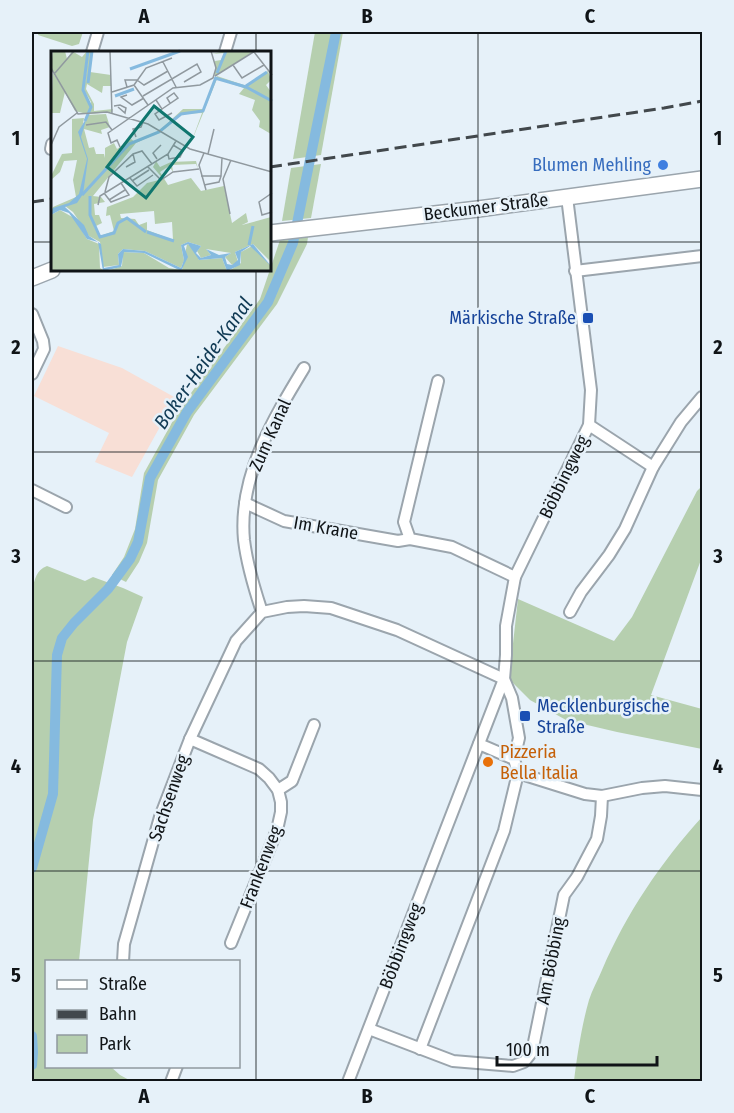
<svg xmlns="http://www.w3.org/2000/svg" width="734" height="1113" viewBox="0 0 734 1113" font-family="'Fira Sans Condensed',sans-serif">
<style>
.education{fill:#f8dfd6}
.green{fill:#b6cfaf}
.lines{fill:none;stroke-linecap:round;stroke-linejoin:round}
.canal{stroke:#85badf;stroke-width:10}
.minor-casing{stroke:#9ba5ad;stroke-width:14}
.secondary-casing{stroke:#9ba5ad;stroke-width:18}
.minor{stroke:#fff;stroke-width:10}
.secondary{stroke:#fff;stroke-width:15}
.rail{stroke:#42484c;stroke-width:3;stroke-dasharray:12 6;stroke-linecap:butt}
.grid{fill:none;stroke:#101417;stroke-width:1.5;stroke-opacity:0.55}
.shop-dot{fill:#3f7fe0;stroke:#e6f1f9;stroke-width:2}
.transit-dot{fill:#1a4fb4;stroke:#e6f1f9;stroke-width:2}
.food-dot{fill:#e8710a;stroke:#e6f1f9;stroke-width:2}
.labels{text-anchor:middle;stroke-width:5;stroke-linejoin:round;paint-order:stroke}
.shop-label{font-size:18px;fill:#366cbe;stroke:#e6f1f9;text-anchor:end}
.street-label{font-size:18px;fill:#101417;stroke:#e6f1f9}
.transit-label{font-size:18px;fill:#164399;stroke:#e6f1f9;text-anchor:end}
.food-label{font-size:18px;fill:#c56008;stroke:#e6f1f9;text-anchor:start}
.water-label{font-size:20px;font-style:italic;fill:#103a54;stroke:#e6f1f9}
.inset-river{fill:none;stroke:#85badf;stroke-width:3}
.inset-road{fill:none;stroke:#90999f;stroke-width:1.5}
.view{fill:#0f766e;fill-opacity:0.15;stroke:#0f766e;stroke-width:3}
.inset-edge{fill:none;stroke:#101417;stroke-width:3}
.neatline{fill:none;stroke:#101417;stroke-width:2}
.grid-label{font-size:20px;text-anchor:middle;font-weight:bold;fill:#101417}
</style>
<rect width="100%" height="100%" fill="#e6f1f9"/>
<path class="education" d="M 58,346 L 122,368 L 176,398 L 132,477 L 95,462 L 109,433 L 34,396 Z"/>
<g class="green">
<path d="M 39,32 L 83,32 L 79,44 L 72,46 L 38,35 Z"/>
<path d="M 315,32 L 343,32 L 321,155 L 293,159 Z"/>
<path d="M 321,164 L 311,218 L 282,221 L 291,168 Z"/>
<path d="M 308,237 L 307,244 L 277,304 L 194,415 L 158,480 L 147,543 L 139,562 L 126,582 L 112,575 L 124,557 L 135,529 L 144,473 L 180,408 L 260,299 L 280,240 Z"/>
<path d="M 702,486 L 702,557 L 651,695 L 702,709 L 702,749 L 617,732 L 566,720 L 530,700 L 509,679 L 518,599 L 614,641 L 632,617 L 697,491 Z"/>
<path d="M 47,566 L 85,581 L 93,577 L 123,588 L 143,597 L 127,642 L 93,820 L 79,961 L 46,962 L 46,1066 L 111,1067 L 120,1075 L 131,1081 L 32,1081 L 32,590 C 35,579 36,570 47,566 Z"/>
<path d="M 702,817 L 702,1081 L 574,1081 C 577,1056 582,1024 589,1000 C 592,990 598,980 602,970 C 626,914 661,862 702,817 Z"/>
</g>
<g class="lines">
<g class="canal">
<path d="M 32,868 L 53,794 L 57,655 L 62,638 L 74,623 L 108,589 L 130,559 L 138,542 L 150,478 L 187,412 L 268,302 L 293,243 L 336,32"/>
<path d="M 32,1036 L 33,1052 L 32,1065"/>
</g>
<g class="minor-casing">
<g id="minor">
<path d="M 92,52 L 98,32"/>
<path d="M 225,52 L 231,32"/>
<path d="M 51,149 L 52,144"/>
<path d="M 575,271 L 702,256"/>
<path d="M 32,314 L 43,341 L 44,349 L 32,374"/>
<path d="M 438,381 L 404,522 L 410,539 L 452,547 L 515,577"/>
<path d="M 589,425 L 653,467 L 681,422 L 702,397"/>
<path d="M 32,490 L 66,507"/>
<path d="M 245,503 L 284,521 L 398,541 L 410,539"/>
<path d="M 262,612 C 254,588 247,565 244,540 C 238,477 273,419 304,368"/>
<path d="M 570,612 L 581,592 L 609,555 L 625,529 L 653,467"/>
<path d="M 504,679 L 512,698 L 519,738 L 514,759 L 518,773 L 585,794 L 602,796 L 642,788 L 665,786 L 702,790"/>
<path d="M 190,739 L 259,769 L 269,778 L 278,790 L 281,802 L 281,812 L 277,830 L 231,943"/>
<path d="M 479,744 L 514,759"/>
<path d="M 278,790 L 292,781 L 314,725"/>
<path d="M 123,962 L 124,944 L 132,916 L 160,817 L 190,739 L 236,641 L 262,612 L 287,607 L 304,606 L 331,608 L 397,630 L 504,679"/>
<path d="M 369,1029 L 453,1061 L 513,1066 L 524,1062 L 532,1052 L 564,895 L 577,877 L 597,839 L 601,816 L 602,796"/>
<path d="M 420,1049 L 504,831 L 518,773"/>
<path d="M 171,1082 L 177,1066"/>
<path d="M 348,1082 L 504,679 L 506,655 L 506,626 L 515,577 L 589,425 L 591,390 L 567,197"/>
</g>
</g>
<g class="secondary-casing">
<g id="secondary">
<path d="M 270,233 L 478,209 L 702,179"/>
<path d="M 32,278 L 52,270"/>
</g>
</g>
<use href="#minor" class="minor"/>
<use href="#secondary" class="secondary"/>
<g class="rail">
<path d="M 270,167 L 664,108 L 702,101"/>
<path d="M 32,202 L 52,199"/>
</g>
</g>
<path class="grid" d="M 256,32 L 256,52M 478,32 L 478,1082M 32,242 L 52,242M 270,242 L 702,242M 256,270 L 256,1082M 32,452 L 702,452M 32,661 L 702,661M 32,871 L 702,871"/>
<circle class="shop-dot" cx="663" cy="165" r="6"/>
<g class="transit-dot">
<rect x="582" y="312" width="12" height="12" rx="3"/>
<rect x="519" y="710" width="12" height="12" rx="3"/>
</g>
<circle class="food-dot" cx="488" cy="762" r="6"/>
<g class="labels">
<g class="shop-label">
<text x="651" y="171">Blumen Mehling</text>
</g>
<g class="street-label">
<text transform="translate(486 207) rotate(-7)" y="6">Beckumer Straße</text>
<text transform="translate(270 435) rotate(-66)" y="6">Zum Kanal</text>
<text transform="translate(564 477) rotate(-64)" y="6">Böbbingweg</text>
<text transform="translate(326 528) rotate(10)" y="6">Im Krane</text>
<text transform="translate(169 798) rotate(-71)" y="6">Sachsenweg</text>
<text transform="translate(261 867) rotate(-69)" y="6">Frankenweg</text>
<text transform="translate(401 946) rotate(-69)" y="6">Böbbingweg</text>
<text transform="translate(551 961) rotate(-79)" y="6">Am Böbbing</text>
</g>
<g class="transit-label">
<text x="576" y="324">Märkische Straße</text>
<text x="537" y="712" text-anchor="start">Mecklenburgische<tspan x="537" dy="21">Straße</tspan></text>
</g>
<g class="food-label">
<text x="500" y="758">Pizzeria<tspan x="500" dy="21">Bella Italia</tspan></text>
</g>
<g class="water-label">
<text transform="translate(203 363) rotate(-55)" y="7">Boker-Heide-Kanal</text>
</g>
</g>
<g transform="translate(51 51)">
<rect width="220" height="220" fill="#e6f1f9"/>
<path d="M 2,0 L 14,0 L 16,8 L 21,0 L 31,6 L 36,0 L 32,39 L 40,54 L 36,63 L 24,60 L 0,16 ZM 38,0 L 44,0 L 41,1 L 39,21 L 60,24 L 60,4 L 60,35 L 52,35 L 51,42 L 36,33 L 35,38 L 43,53 L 43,60 L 62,58 L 61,61 L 38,63 L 40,51 L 33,39 ZM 174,0 L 203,0 L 164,25 L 164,10 L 170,9 L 173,2 L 161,3 ZM 217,20 L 220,29 L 215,34 L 220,41 L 220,83 L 208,76 L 209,70 L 201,59 L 204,49 L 188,43 L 193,37 L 166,28 L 140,92 L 151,62 L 130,63 L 109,79 L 132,58 L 152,58 L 166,25 L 196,35 ZM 2,22 L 14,41 L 9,62 L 0,62 ZM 55,63 L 59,76 L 50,79 L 51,83 L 33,78 L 38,97 L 43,96 L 45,103 L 53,103 L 54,107 L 54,97 L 63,92 L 66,98 L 80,88 L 84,91 L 95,85 L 109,81 L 85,92 L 42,145 L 50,146 L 54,151 L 43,153 L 44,164 L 48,164 L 51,172 L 43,176 L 49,185 L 63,180 L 59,164 L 55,165 L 56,156 L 82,146 L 96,132 L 112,128 L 102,116 L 105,110 L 109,116 L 120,111 L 145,110 L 147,118 L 145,113 L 121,114 L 122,121 L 118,115 L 109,121 L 117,134 L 140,127 L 150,140 L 173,135 L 181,172 L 195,162 L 197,171 L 191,174 L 220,166 L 220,211 L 202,193 L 184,201 L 187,211 L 181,214 L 174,206 L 180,202 L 155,198 L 160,204 L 150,207 L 146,200 L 150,195 L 137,191 L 130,194 L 133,209 L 130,217 L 94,200 L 72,198 L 67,203 L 68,214 L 52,216 L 49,191 L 38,185 L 22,161 L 14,155 L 0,161 L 2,156 L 25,146 L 22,129 L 26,109 L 13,110 L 9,121 L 0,129 L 0,125 L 11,103 L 21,102 L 21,68 L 33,67 L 31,78 L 37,64 ZM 103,160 L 104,173 L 121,171 L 122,189 L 96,179 L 96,171 L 88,174 L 84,168 L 70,167 L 69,163 ZM 9,159 L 23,167 L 36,188 L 48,193 L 49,217 L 54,220 L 0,220 L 0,164 ZM 136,193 L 141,195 L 148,209 L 171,207 L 176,220 L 56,220 L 71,215 L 72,201 L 93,202 L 118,217 L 131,219 ZM 201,195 L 220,215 L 220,220 L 178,220 L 190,212 L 190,201 Z" fill="#b6cfaf" fill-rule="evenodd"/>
<path d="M 36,66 L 30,86 L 37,108 L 32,143 L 26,152 L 14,156 L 33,174 L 38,185 L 50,193 L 53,217 L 68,214 L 67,203 L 72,198 L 94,200 L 130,217 L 133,209 L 130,194 L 137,191 L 150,195 L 145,202 L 150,207 L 160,204 L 155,198 L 168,204 L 180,202 L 174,206 L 176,213 L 181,214 L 187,209 L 184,201 L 202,193 L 220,215 L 199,195 L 190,201 L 189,214 L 176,220 L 171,207 L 148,209 L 137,193 L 133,195 L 137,206 L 130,220 L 93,202 L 73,201 L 70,216 L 52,220 L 47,191 L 36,188 L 18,162 L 9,159 L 0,164 L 2,157 L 18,152 L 28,143 L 36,108 L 27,81 Z" fill="#85badf"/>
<path class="inset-river" d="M 79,18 L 129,0M 166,22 L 175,0M 164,27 L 195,36 L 221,50M 37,32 L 41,0M 195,35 L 216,21M 64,45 L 83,38M 34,70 L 40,56 L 32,39 L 37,0M 31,144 L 78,93 L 108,81 L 130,63 L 152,60 L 165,26M 39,145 L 39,164 L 49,186 L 63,182 L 67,172 L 76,167 L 95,181M 96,181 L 123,190M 198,194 L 202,175"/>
<path class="inset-road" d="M 59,0 L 61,63M 203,1 L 221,24M 112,11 L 125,36M 182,14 L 191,27 L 213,14M 0,17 L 27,63 L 56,61 L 97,73 L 139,98 L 221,121M 4,22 L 23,0M 164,25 L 204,0M 86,29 L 93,34 L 117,20M 83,34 L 97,54M 76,36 L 74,29 L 86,29M 61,41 L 83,34 L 95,17 L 121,7M 76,44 L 70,46 L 81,54 L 93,47M 92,45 L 146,13 L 150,21 L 133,31M 105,49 L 111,58 L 104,63 L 108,69 L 121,62M 63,55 L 69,54 L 75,57 L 74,62 L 67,56M 111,58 L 127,47 L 123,42 L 116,47 L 119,52M 35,74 L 55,71 L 61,79M 85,86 L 82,78 L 90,76 L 92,71M 0,94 L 8,76 L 26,62M 69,96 L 66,89 L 60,92 L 57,82 L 122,37 L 149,34 L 162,27 L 165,17 L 160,0M 153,102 L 148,114 L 155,139M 117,103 L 118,108 L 129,106 L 132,100 L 122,94M 157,103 L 163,78M 106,108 L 102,102 L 110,94M 75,116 L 84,111 L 82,103M 97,116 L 110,129 L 122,121 L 148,118M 150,125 L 170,125 L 171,107M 79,127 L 86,135 L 102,124M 81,130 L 98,119M 153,134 L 168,131 L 170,125M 54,141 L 58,126 L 82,103 L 91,100 L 101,113M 53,142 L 60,151 L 78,144 L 70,132M 221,142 L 208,151 L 211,164 L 221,161M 58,149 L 74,139M 47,154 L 49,145 L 117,103 L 125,90M 179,163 L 172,128 L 180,109"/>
<path class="view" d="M 103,55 L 142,86 L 95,147 L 56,116 Z"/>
<rect width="220" height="220" class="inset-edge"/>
</g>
<rect width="734" height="1113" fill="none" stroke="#e6f1f9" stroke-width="66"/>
<rect x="45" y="960" width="195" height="108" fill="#e6f1f9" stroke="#90999f" stroke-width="1.5"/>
<rect x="57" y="980" width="30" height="9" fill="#ffffff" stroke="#90999f" stroke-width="1.5"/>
<text x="99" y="990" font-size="18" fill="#101417">Straße</text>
<rect x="57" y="1010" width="30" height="9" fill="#42484c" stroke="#90999f" stroke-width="1.5"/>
<text x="99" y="1020" font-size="18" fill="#101417">Bahn</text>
<rect x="57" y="1035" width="30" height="18" fill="#b6cfaf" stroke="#90999f" stroke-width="1.5"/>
<text x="99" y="1050" font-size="18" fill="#101417">Park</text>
<path d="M497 1056v9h160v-9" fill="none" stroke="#101417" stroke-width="3"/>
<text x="506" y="1056" font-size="18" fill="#101417" stroke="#e6f1f9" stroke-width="4.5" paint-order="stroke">100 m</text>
<rect x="33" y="33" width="668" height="1047" class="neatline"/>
<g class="grid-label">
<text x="144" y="23">A</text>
<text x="367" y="23">B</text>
<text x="590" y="23">C</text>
<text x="16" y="145">1</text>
<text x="718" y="145">1</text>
<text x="16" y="354">2</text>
<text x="718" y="354">2</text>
<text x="16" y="563">3</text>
<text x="718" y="563">3</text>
<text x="16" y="773">4</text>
<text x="718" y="773">4</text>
<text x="16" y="982">5</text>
<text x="718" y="982">5</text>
<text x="144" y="1103">A</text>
<text x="367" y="1103">B</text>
<text x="590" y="1103">C</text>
</g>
</svg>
